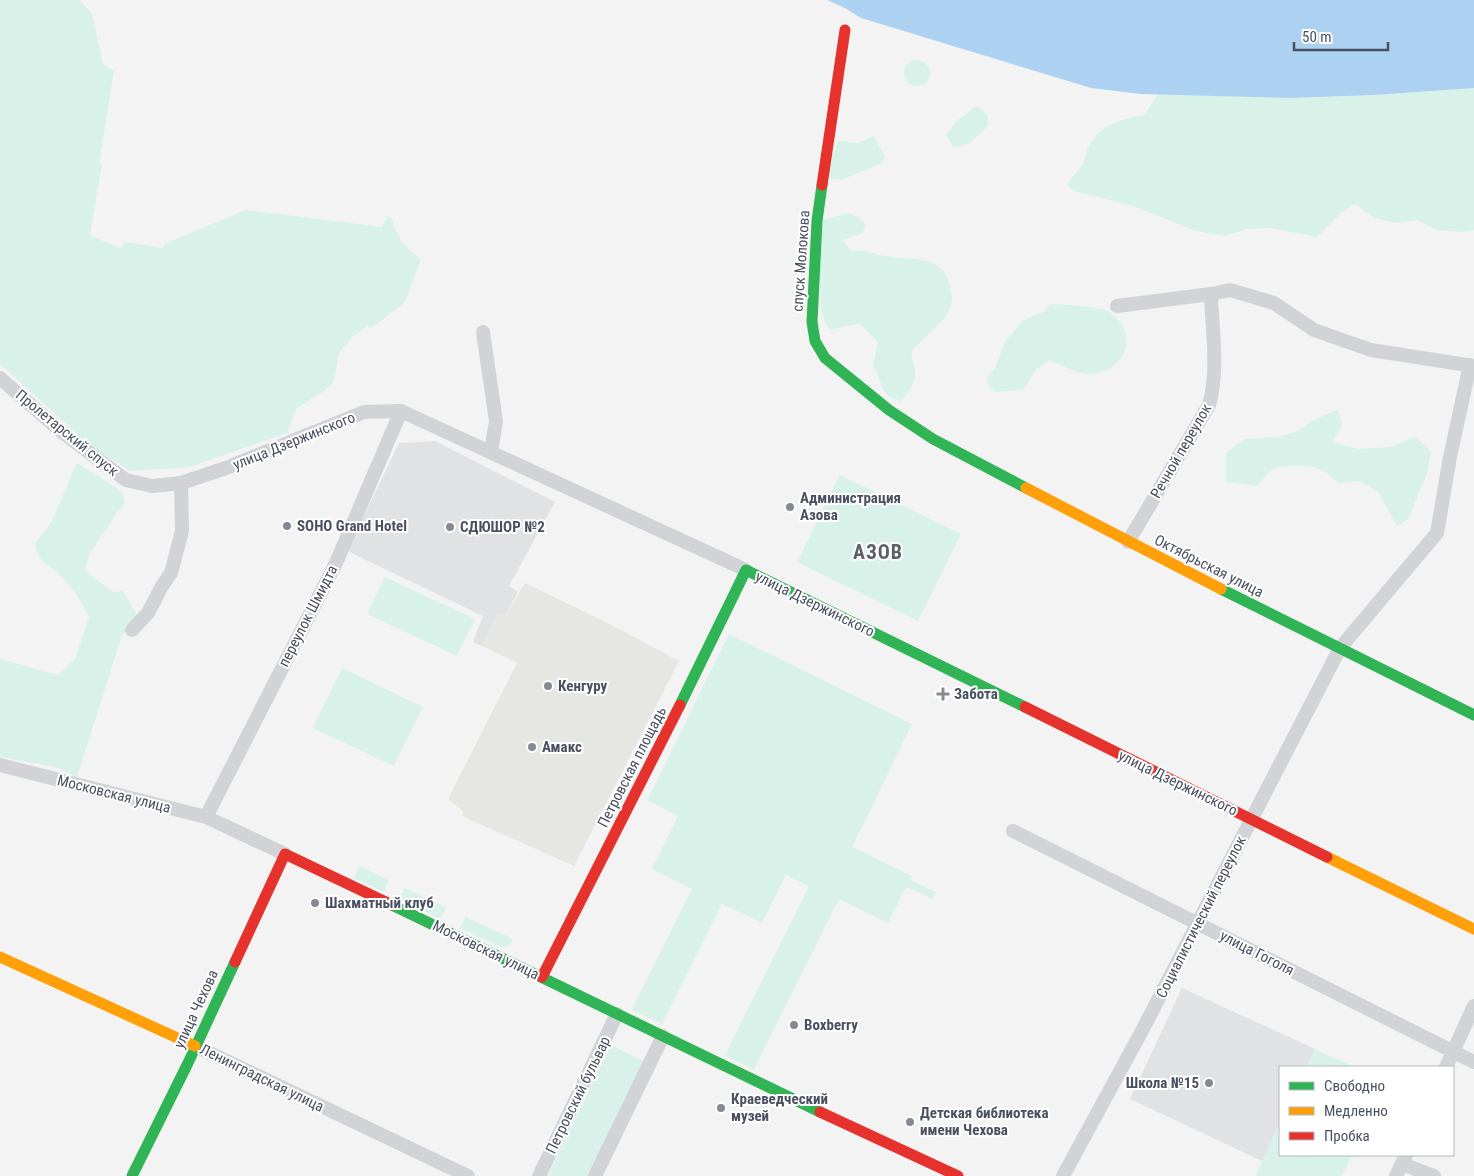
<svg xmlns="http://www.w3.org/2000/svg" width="1474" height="1176" viewBox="0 0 1474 1176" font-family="'Roboto Condensed',sans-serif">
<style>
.commercial{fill:#e6e7e2}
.education{fill:#e1e2e3}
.green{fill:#d8f2e9}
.water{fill:#add1f0}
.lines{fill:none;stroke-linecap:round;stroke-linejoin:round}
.street{stroke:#d1d3d6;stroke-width:14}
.fast{stroke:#30b455;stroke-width:11}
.slow{stroke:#ff9f0a;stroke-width:11}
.jam{stroke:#e5322d;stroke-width:11}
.poi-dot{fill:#848993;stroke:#fff;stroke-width:2}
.labels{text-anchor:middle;stroke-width:4;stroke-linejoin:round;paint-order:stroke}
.street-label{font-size:15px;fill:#495060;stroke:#fff}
.poi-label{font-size:15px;font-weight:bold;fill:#495060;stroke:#fff;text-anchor:start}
.district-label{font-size:20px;font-weight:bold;letter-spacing:1px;fill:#5e6067;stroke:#fff}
</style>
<rect width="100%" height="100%" fill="#f3f3f3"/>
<path class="commercial" d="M 525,583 L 610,624 L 679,661 L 574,866 L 462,816 L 463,811 L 448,799 L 517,663 L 482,646 L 498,613 L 505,616 Z"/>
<g class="education">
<path d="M 435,441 L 555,502 L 509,586 L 518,592 L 505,616 L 498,613 L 482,646 L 473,642 L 483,616 L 347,551 L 399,443 Z"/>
<path d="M 1182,988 L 1315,1049 L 1306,1067 L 1280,1067 L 1280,1123 L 1262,1161 L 1130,1099 Z"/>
</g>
<g class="green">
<path d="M 0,0 L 80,0 L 92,14 L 103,64 L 114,71 L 99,164 L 102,164 L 90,235 L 121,249 L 125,242 L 163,248 L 164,244 L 246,210 L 382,227 L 387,216 L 392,218 C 397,238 404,247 421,259 L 405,302 L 372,328 L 368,326 L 352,337 L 339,353 L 334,382 L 324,391 L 297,408 L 287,433 L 190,467 L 130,471 L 93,448 L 0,364 Z"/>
<circle cx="917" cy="73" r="13"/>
<path d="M 1474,88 L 1474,230 L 1461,232 L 1437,230 L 1417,220 L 1397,223 L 1374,218 L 1355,204 L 1342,212 L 1317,237 L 1271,228 L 1248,229 L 1224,236 L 1196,231 L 1133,206 L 1074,191 L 1068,186 C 1071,174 1078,173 1083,164 C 1086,158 1086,151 1089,146 C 1100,124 1123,119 1144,115 L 1158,94 L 1292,98 L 1374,95 Z"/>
<path d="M 977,106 L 988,115 L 988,126 L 968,144 L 953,147 L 946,135 L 958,120 Z"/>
<path d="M 874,136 L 885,157 L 882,163 L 841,180 L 825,178 L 838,141 L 858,143 Z"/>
<path d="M 849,213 L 858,217 L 865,224 L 863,233 L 842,240 L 851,251 C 865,249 871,254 885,256 C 910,261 946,253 950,288 C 951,291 952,296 952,299 C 949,324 922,335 911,354 C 918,377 917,382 901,401 C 879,397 884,382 873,366 L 878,342 L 860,324 C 848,325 841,328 830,330 L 825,322 L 821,311 L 817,221 Z"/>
<path d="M 1050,304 C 1060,304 1101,307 1108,311 C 1133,326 1133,360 1104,371 C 1098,373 1091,375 1085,374 C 1073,372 1060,364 1049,360 L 1036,370 L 1023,390 L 994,392 L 986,380 L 995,368 L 1005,342 L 1022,321 L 1045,311 Z"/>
<path d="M 1338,409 L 1342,425 L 1333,442 L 1357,449 L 1390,447 L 1415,437 L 1431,451 L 1427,474 L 1408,519 L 1397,526 L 1379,493 L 1360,481 L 1339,483 L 1326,472 L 1310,466 L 1283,466 L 1271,470 L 1257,486 L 1226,482 L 1226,453 L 1245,439 L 1277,437 L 1296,432 L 1310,422 Z"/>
<path d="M 77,463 L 121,491 L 125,503 L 119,510 L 89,554 L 85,571 L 113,592 L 123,591 L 138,616 L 122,635 L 77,777 L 56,767 L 0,757 L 0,659 L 58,675 L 75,659 L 89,617 C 82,603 73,588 62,577 C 47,562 41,567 35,544 L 52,521 Z"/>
<path d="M 840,475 L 961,534 L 918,621 L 797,562 Z"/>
<path d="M 385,577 L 475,619 L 457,656 L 367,614 Z"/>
<path d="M 729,634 L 912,724 L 852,847 L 912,876 L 910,880 L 936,892 L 933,899 L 906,887 L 888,923 L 839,899 L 754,1070 L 725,1055 L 809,886 L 786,875 L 762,923 L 722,904 L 662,1024 L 632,1010 L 692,889 L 652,869 L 678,816 L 647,800 Z"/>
<path d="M 342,668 L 423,707 L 394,766 L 313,728 Z"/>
<path d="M 360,866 L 389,880 L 384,892 L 354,878 Z"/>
<path d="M 405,888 L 446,907 L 440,919 L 399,899 Z"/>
<path d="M 466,917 L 513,939 C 510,945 508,947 501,947 L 460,928 Z"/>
<path d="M 611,1045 L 644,1061 L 589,1176 L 548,1176 Z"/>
<path d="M 1315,1049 L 1354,1067 L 1306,1067 Z"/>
<path d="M 1280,1123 L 1280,1155 L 1352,1155 L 1342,1176 L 1255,1176 Z"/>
</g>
<path class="water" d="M 827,0 L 1474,0 L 1474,88 L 1374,95 L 1292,98 L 1141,94 L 1091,88 L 861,18 L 845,8 Z"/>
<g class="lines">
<g class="street">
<path d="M 1117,306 L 1211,294 L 1230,290 L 1274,303 L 1314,330 L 1371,350 L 1474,366"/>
<path d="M 483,332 L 496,421 L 491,452"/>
<path d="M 0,378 L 63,433 L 126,480 L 152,486 L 181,483 L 226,468 L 364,412 L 401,411 L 746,570"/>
<path d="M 1128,542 L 1209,405 C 1219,371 1212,330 1211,294"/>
<path d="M 132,630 L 148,613 L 162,586 L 171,573 L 182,531 L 181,483"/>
<path d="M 0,765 L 206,817 L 285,854"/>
<path d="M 206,817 L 336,563 L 401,411"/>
<path d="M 1013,831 L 1474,1062"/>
<path d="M 195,1046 L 468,1176"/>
<path d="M 1446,1067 L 1474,1006"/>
<path d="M 1402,1164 L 1434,1176"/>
<path d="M 539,1176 L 617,1014"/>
<path d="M 595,1176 L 663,1036"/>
<path d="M 1063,1176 L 1144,1027 L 1340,648 L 1437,533 L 1450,457 L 1470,365"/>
<path d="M 1396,1176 L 1406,1155"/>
</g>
<g class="fast">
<path d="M 822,185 L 817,221 L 812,322 L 815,341 L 825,358 L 889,410 L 933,439 L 1026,488"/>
<path d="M 1221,589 L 1474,715"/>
<path d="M 680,705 L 746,570 L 1025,707"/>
<path d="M 392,905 L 820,1112"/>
<path d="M 132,1176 L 188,1063 L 235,962"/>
</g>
<g class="slow">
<path d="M 1026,488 L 1221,589"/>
<path d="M 1327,857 L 1474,929"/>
<path d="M 0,957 L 195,1046"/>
</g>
<g class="jam">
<path d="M 822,185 L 845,30"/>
<path d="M 1025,707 L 1327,857"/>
<path d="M 235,962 L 285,854 L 392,905"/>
<path d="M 542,977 L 680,705"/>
<path d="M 820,1112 L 958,1176"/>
</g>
</g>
<g class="poi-dot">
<circle cx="790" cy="507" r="5"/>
<circle cx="287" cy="526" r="5"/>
<circle cx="450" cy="527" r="5"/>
<circle cx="548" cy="686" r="5"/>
<path d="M940.5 686.5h5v5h5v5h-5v5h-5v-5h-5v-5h5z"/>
<circle cx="532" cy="747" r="5"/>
<circle cx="315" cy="903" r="5"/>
<circle cx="794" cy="1025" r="5"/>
<circle cx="1209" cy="1083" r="5"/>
<circle cx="721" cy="1108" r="5"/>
<circle cx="910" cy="1122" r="5"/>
</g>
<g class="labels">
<g class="street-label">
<text transform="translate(801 261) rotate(-86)" y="5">спуск Молокова</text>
<text transform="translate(67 433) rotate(39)" y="5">Пролетарский спуск</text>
<text transform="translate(294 441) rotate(-22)" y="5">улица Дзержинского</text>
<text transform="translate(1181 451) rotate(-60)" y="5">Речной переулок</text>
<text transform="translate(1209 566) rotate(27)" y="5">Октябрьская улица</text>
<text transform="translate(815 604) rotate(26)" y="5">улица Дзержинского</text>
<text transform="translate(308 616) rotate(-63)" y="5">переулок Шмидта</text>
<text transform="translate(632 767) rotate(-63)" y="5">Петровская площадь</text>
<text transform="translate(1178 783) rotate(26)" y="5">улица Дзержинского</text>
<text transform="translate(114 794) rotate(14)" y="5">Московская улица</text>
<text transform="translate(1201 917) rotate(-63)" y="5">Социалистический переулок</text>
<text transform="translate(486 950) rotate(26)" y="5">Московская улица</text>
<text transform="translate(1257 953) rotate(27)" y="5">улица Гоголя</text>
<text transform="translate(196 1009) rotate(-65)" y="5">улица Чехова</text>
<text transform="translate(262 1078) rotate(26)" y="5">Ленинградская улица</text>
<text transform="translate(578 1095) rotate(-64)" y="5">Петровский бульвар</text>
</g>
<g class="poi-label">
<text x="800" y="503">Администрация<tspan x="800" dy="17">Азова</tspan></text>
<text x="297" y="531">SOHO Grand Hotel</text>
<text x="460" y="532">СДЮШОР №2</text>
<text x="558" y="691">Кенгуру</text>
<text x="954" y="699">Забота</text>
<text x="542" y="752">Амакс</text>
<text x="325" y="908">Шахматный клуб</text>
<text x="804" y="1030">Boxberry</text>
<text x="1199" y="1088" text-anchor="end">Школа №15</text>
<text x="731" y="1104">Краеведческий<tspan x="731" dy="17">музей</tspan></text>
<text x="920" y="1118">Детская библиотека<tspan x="920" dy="17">имени Чехова</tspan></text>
</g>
<g class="district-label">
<text x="878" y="559">АЗОВ</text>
</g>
</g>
<rect x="1279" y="1066" width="175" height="90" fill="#ffffff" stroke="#b6b9bf"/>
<rect x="1289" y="1082" width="25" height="8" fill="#30b455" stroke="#b6b9bf"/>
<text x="1324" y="1091" font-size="15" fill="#495060">Свободно</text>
<rect x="1289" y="1107" width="25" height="8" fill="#ff9f0a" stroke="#b6b9bf"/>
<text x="1324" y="1116" font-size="15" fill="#495060">Медленно</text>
<rect x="1289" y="1132" width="25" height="8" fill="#e5322d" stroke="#b6b9bf"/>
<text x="1324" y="1141" font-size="15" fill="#495060">Пробка</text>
<path d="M1294 42v8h94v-8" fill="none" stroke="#495060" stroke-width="2.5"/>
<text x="1302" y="42" font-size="15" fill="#495060" stroke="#ffffff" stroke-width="4" paint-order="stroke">50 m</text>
</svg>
